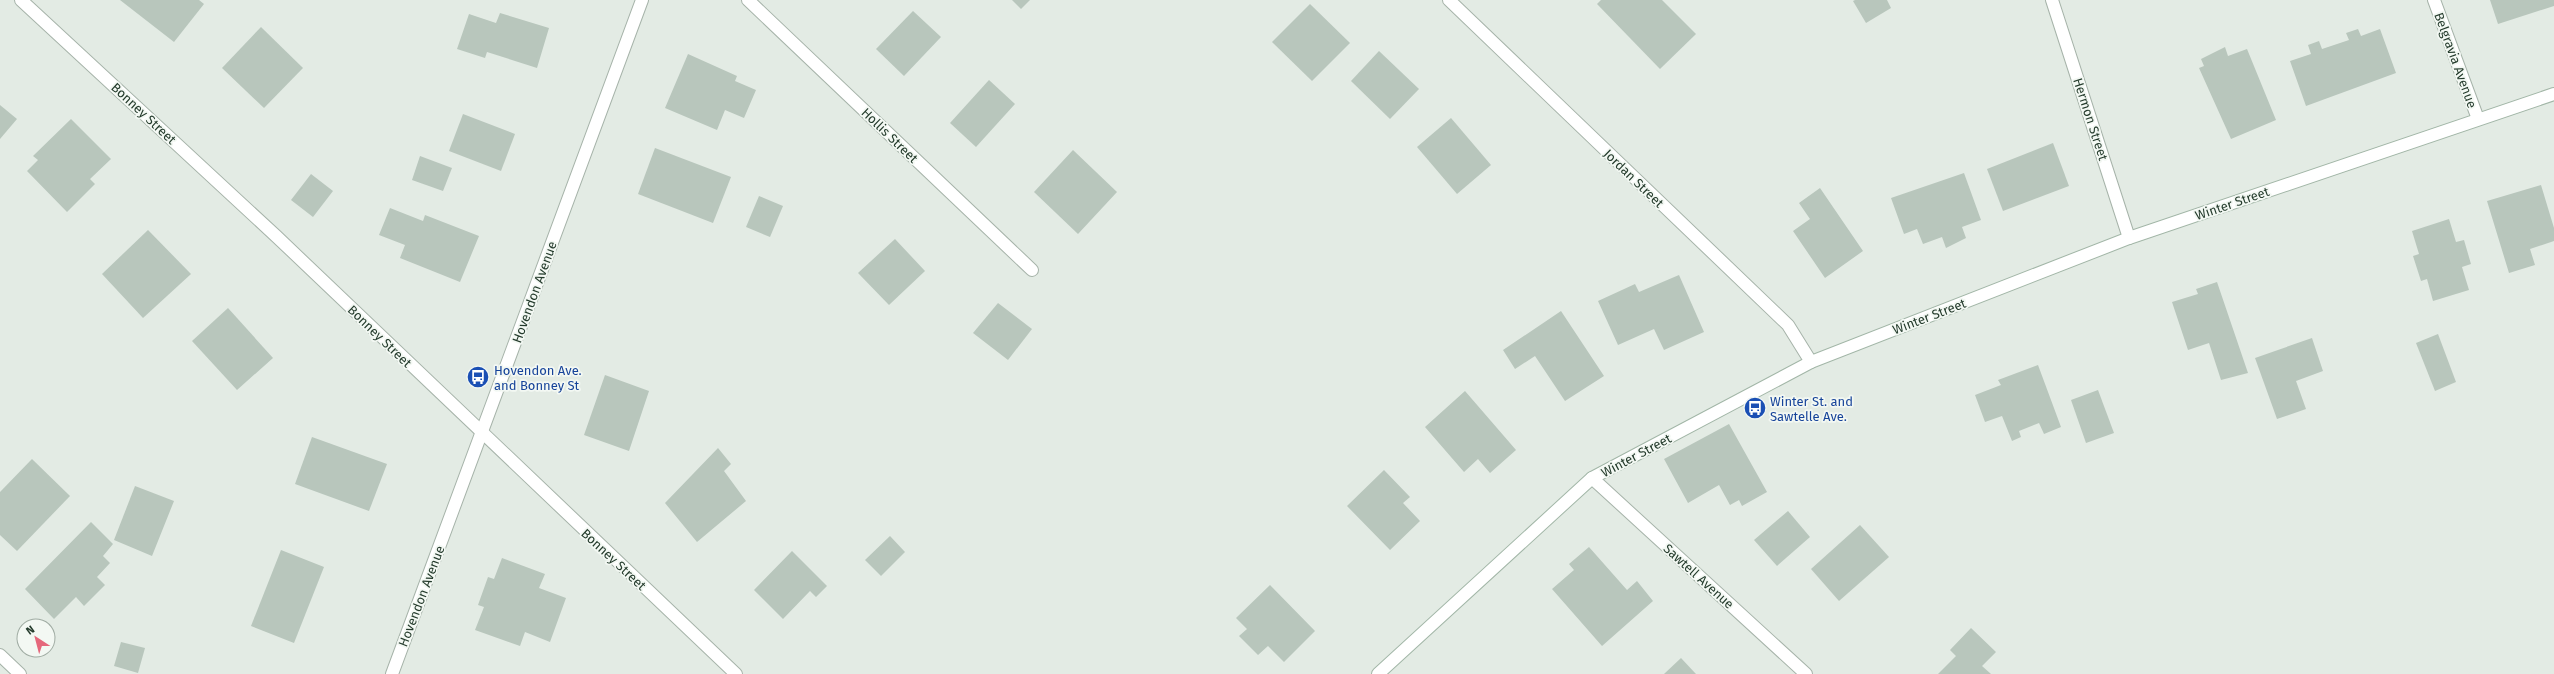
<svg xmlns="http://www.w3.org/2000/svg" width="2554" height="674" viewBox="0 0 2554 674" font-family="'Fira Sans',sans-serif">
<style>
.building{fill:#b8c6bc}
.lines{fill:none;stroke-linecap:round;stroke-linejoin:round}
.minor-casing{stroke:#a6b3a9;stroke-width:14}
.tertiary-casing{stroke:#a6b3a9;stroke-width:14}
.secondary-casing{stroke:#a2b6a7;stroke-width:14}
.minor{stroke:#fff;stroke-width:12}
.tertiary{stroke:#fff;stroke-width:12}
.secondary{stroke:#fff;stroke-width:12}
.labels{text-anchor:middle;stroke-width:3.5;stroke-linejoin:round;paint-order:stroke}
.street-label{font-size:13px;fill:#243b2c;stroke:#f3f8f3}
.transit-label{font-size:13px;fill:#164399;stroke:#f3f8f3;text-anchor:start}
</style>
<rect width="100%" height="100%" fill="#e3ebe4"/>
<g class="building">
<path d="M 120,0 L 199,0 L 204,4 L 174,42 Z"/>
<path d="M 1012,0 L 1030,0 L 1021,9 Z"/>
<path d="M 1601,0 L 1662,0 L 1696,34 L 1660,69 L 1597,4 Z"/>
<path d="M 1855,0 L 1887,0 L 1891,8 L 1866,23 L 1853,1 Z"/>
<path d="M 2490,0 L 2554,0 L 2554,6 L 2498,24 Z"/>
<path d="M 1310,4 L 1350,43 L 1312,81 L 1272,42 Z"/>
<path d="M 913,11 L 941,37 L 904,76 L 876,49 Z"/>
<path d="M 500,13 L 549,28 L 537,68 L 487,52 L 485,58 L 457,49 L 469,14 L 496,23 Z"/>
<path d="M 261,27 L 303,68 L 264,108 L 222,68 Z"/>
<path d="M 2358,29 L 2361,36 L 2380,29 L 2396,73 L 2306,106 L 2290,61 L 2311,54 L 2308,45 L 2319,41 L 2322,49 L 2349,40 L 2346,33 Z"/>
<path d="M 2225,47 L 2228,56 L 2247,49 L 2276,120 L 2231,139 L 2199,68 L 2204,66 L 2201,59 Z"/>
<path d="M 1379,51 L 1419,89 L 1390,119 L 1351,81 Z"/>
<path d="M 688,54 L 737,76 L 735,81 L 756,90 L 744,118 L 725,110 L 717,130 L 665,108 Z"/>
<path d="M 989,80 L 1015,104 L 976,147 L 950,123 Z"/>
<path d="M 0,105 L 17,119 L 0,139 Z"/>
<path d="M 463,114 L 515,134 L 501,171 L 449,151 Z"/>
<path d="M 1451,118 L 1491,165 L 1457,194 L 1417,147 Z"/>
<path d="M 71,119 L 111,159 L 90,179 L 95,184 L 67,212 L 27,171 L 38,160 L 33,156 Z"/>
<path d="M 2053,143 L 2069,186 L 2003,211 L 1987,169 Z"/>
<path d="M 655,148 L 731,177 L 713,223 L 638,194 Z"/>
<path d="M 1073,150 L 1117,192 L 1078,234 L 1034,192 Z"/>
<path d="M 420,156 L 452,168 L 443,191 L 412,180 Z"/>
<path d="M 1964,173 L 1981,220 L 1962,227 L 1966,238 L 1946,248 L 1942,237 L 1923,244 L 1917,229 L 1904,234 L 1891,198 Z"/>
<path d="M 311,174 L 333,191 L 313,217 L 291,200 Z"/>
<path d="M 2541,185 L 2554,228 L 2554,241 L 2530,249 L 2535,265 L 2509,273 L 2487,201 Z"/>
<path d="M 1820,188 L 1863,251 L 1825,278 L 1793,231 L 1810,219 L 1799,203 Z"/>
<path d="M 759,196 L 783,206 L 770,237 L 746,227 Z"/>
<path d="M 390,208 L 423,221 L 425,215 L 479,236 L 460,282 L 400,258 L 405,245 L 379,235 Z"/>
<path d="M 2449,219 L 2456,242 L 2464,240 L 2471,264 L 2462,267 L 2469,290 L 2433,301 L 2427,279 L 2421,281 L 2413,256 L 2419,254 L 2412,231 Z"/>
<path d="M 148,230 L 191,274 L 143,318 L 102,274 Z"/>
<path d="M 895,239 L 925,271 L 889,305 L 858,273 Z"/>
<path d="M 1679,275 L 1704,332 L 1664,350 L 1654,329 L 1618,345 L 1598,301 L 1635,284 L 1639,292 Z"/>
<path d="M 2217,282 L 2248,373 L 2221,380 L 2209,343 L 2188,350 L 2172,302 L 2198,294 L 2196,289 Z"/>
<path d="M 998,303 L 1032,329 L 1008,360 L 973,333 Z"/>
<path d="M 228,308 L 273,358 L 237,390 L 192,341 Z"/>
<path d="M 1561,311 L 1604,376 L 1565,401 L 1535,356 L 1515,369 L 1503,350 Z"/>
<path d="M 2438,334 L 2456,382 L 2435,391 L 2416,343 Z"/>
<path d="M 2312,338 L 2323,371 L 2296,381 L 2306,409 L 2277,419 L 2255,358 Z"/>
<path d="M 2038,365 L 2061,427 L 2044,434 L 2039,423 L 2019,431 L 2021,437 L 2012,441 L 2002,416 L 1985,422 L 1975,395 L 2001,385 L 1998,380 Z"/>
<path d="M 605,375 L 649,391 L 629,451 L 584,435 Z"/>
<path d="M 2098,390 L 2114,433 L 2086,443 L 2071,400 Z"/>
<path d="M 1465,391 L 1516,450 L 1490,473 L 1478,459 L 1464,472 L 1425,427 Z"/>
<path d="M 1729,424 L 1767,492 L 1742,506 L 1739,500 L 1730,505 L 1719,485 L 1688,503 L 1664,459 Z"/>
<path d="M 312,437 L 387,464 L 369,511 L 295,484 Z"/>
<path d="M 718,448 L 731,464 L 724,471 L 746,501 L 697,542 L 665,503 Z"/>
<path d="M 32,459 L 70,496 L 17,551 L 0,535 L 0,492 Z"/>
<path d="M 1384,470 L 1410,497 L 1403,503 L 1420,521 L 1390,550 L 1347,506 Z"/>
<path d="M 135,486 L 174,501 L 152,556 L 114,540 Z"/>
<path d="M 1788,511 L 1810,537 L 1777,566 L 1754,540 Z"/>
<path d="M 91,522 L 113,544 L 103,556 L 110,563 L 97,577 L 105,585 L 84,606 L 76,597 L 54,619 L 25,589 Z"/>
<path d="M 1860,525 L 1889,557 L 1839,601 L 1811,569 Z"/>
<path d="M 890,536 L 905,552 L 881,576 L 865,560 Z"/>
<path d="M 1589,547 L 1627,590 L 1637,581 L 1653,601 L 1602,646 L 1552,589 L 1574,570 L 1569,564 Z"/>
<path d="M 281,550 L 324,567 L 294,643 L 251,626 Z"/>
<path d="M 792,551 L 827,586 L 816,597 L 810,591 L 783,619 L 754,590 Z"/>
<path d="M 502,558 L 545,574 L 539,588 L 566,598 L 550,642 L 525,632 L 520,646 L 475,630 L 484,607 L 478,605 L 488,577 L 494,579 Z"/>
<path d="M 1270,585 L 1315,631 L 1284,662 L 1268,646 L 1258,655 L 1239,636 L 1247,629 L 1236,618 Z"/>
<path d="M 1971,628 L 1996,652 L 1982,666 L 1991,674 L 1938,674 L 1956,656 L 1950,650 Z"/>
<path d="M 121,642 L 145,648 L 138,673 L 114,666 Z"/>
<path d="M 1681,658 L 1696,674 L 1664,674 Z"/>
</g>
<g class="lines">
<g class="minor-casing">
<g id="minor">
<path d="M 21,0 L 276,236 L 736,674"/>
<path d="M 748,0 L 1032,270"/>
<path d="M 1449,0 L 1788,325 L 1811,362"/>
<path d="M 2052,0 L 2129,238"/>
<path d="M 2434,0 L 2478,119"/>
<path d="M 0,655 L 20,674"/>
</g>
</g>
<g class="tertiary-casing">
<g id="tertiary">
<path d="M 1592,478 L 1806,674"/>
<path d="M 392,674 L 642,0"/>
</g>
</g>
<g class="secondary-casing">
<path id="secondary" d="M 1378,674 L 1592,478 L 1811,362 L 2129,238 L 2554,94"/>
</g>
<use href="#minor" class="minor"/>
<use href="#tertiary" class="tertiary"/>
<use href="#secondary" class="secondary"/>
</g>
<defs>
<g id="bus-disc" transform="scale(1.15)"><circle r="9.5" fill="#1a4fb4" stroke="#f3f8f3"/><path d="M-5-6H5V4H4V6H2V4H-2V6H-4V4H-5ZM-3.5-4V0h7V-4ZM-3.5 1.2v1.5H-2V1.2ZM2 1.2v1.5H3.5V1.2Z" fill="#fff"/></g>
</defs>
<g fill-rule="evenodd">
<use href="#bus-disc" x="478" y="377"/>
<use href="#bus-disc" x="1755" y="408"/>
</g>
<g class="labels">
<g class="street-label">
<text transform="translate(2456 60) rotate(70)" y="5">Belgravia Avenue</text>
<text transform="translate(144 113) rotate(43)" y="5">Bonney Street</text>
<text transform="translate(2091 119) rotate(72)" y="5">Hermon Street</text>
<text transform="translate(890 135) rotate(44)" y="5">Hollis Street</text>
<text transform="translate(1634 178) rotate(44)" y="5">Jordan Street</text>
<text transform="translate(2232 203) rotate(-19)" y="5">Winter Street</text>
<text transform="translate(534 292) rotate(-70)" y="5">Hovendon Avenue</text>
<text transform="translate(1929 316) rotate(-21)" y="5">Winter Street</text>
<text transform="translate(380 336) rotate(44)" y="5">Bonney Street</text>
<text transform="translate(1636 455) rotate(-28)" y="5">Winter Street</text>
<text transform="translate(614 559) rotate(43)" y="5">Bonney Street</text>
<text transform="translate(1699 576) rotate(42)" y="5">Sawtell Avenue</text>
<text transform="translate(421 596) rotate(-69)" y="5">Hovendon Avenue</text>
</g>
<g class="transit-label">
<text x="494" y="375">Hovendon Ave.<tspan x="494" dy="15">and Bonney St</tspan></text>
<text x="1770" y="406">Winter St. and<tspan x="1770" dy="15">Sawtelle Ave.</tspan></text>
</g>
</g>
<g transform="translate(36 638) rotate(324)"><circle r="19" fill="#f3f8f3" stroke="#a0aca3"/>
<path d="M0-3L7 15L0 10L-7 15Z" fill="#e5677b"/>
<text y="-6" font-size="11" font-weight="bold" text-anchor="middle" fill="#243b2c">N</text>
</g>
</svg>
